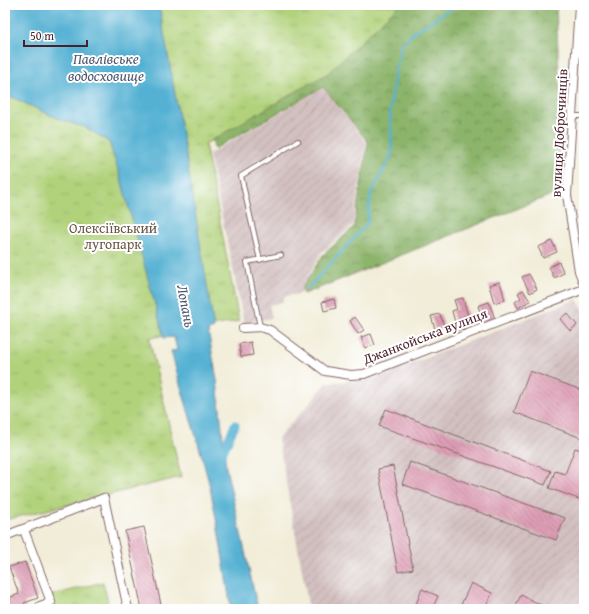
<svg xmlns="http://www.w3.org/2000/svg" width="589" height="614" viewBox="0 0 589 614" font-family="'Gentium Book Plus',serif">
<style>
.industrial{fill:url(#industrial-furrows)}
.forest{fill:url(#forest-crowns);stroke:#6b6a4a}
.park{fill:url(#park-tufts);stroke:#7e7852}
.water{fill:#55b1d3;stroke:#50687f}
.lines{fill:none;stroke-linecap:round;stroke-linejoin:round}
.stream{stroke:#55b1d3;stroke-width:2.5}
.canal{stroke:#55b1d3;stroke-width:9}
.building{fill:url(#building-back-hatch)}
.service-casing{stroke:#846768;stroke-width:6}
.minor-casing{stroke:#846768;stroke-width:10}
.service{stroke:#fff;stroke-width:4}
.minor{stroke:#fff;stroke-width:8}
.labels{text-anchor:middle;stroke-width:4;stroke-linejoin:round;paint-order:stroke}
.street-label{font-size:14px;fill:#4a1f2b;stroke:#fff}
.park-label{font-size:14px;fill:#695543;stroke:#fff}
.water-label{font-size:15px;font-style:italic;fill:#4e596e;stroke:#fff}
</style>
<defs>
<pattern id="industrial-furrows" width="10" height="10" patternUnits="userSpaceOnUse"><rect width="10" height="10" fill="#d2bfc0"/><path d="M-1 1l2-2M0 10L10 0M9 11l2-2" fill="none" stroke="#b6a4a5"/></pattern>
<pattern id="forest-crowns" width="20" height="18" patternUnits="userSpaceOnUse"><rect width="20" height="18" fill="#8cb46a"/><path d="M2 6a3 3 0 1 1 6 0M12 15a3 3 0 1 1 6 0" fill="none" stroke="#749257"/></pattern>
<pattern id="park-tufts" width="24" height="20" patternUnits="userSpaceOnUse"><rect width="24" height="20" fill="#b1d27a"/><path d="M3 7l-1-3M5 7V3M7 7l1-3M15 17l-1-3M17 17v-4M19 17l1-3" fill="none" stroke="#9ab46a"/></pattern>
<pattern id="building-back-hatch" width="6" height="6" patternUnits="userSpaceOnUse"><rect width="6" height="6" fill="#de9eb5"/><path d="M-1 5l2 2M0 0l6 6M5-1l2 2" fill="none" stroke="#b68093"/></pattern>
</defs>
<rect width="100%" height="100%" fill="#fff"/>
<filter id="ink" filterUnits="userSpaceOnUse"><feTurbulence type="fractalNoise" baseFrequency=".025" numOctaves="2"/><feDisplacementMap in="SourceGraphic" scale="8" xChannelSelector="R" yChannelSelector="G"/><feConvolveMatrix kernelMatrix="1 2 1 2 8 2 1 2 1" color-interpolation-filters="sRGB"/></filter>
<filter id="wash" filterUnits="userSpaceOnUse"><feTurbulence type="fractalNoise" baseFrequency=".012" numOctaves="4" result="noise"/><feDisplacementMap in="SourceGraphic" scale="16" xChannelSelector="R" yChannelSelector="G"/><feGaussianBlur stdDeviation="0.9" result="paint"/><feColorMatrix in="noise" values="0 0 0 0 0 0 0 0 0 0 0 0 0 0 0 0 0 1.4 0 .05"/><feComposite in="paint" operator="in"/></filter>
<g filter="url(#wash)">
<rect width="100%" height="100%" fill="#f1edd8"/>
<g class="industrial">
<path d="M 323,88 L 366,142 L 353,225 L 321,253 L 302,287 L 302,293 L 283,297 L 283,302 L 269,305 L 272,318 L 244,323 L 209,154 Z"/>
<path d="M 577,299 L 584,311 L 584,609 L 309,609 L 278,438 L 327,383 L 375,378 Z"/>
</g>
<path class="forest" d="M 201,5 L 556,5 L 564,190 L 304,294 L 302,288 L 323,255 L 354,227 L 368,142 L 323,87 L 214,149 L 196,28 Z"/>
<g class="park">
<path d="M 5,5 L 399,5 L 328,73 L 205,144 L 239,321 L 149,338 L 181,477 L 5,520 Z"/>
<path d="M 103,582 L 108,602 L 82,609 L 52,609 L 49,596 Z"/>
</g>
<path class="water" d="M 5,5 L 159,5 L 185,150 L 214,328 L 208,330 L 217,380 L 226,468 L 258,609 L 231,609 C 224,567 218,524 209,483 C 198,438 182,396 171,351 L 177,350 L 174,337 L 164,338 L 121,179 L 109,142 L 85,127 L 61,120 L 5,94 Z"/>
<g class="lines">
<path class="stream" d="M 307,289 L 367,224 L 371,193 L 392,154 L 390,110 L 395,73 L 402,44 L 414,32 L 457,5"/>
<path class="canal" d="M 220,458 L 235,425"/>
</g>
<g id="blocks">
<g class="building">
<path d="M 552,241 L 557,252 L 543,258 L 538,247 Z"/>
<path d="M 559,262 L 564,273 L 554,278 L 549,267 Z"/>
<path d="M 529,274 L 537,289 L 530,293 L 522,277 Z"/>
<path d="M 500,282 L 505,300 L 494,303 L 489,285 Z"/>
<path d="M 523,290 L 530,301 L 518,308 L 515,302 L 521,298 L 518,293 Z"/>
<path d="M 463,298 L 468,316 L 462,317 L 465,328 L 457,330 L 452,311 L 457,309 L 454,300 Z"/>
<path d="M 334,299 L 336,308 L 324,311 L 322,302 Z"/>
<path d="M 489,302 L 495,319 L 484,323 L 478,306 Z"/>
<path d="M 567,313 L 577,325 L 570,331 L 560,319 Z"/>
<path d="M 440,314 L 444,326 L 435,329 L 431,316 Z"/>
<path d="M 355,317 L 364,330 L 358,334 L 350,321 Z"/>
<path d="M 371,334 L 375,345 L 365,348 L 361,337 Z"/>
<path d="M 251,342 L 253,355 L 241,357 L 239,344 Z"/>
<path d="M 530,371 L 584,391 L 584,439 L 514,412 Z"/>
<path d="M 386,409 L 551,471 L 545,485 L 379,426 Z"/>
<path d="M 575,448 L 584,451 L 584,459 L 579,473 L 584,474 L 584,501 L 549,488 L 555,471 L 565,474 Z"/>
<path d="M 410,462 L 565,518 L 556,540 L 402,484 Z"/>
<path d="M 393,466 L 413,569 L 398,572 L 378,469 Z"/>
<path d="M 144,527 L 162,609 L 142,609 L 125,531 Z"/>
<path d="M 25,562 L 38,598 L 24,603 L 26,609 L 8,609 L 5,599 L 19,594 L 9,567 Z"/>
<path d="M 471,583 L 492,593 L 485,609 L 459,609 Z"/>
<path d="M 422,589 L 438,596 L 432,609 L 414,609 Z"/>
<path d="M 521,595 L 543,606 L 542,609 L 514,609 Z"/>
</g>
</g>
</g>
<g filter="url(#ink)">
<use href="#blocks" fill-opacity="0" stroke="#846768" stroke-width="1"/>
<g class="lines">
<g class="service-casing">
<g id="service">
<path d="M 572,116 L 584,116"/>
<path d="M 260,260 L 241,176 L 298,141"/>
<path d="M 260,327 L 247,262 L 281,255"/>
<path d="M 118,609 L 127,606"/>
</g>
</g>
<g class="minor-casing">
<g id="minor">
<path d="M 579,5 L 567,195 L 579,271 L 584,284"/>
<path d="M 243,328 L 260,327 L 270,330 L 325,371 L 351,375 L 364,374 L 584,289"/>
<path d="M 24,530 L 51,602 L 40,606"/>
<path d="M 5,536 L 104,498 L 128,609"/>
</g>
</g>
<use href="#service" class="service"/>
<use href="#minor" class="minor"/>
</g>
</g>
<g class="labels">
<g class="street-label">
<text transform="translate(559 133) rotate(-87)" y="5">вулиця Доброчинців</text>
<text transform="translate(425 336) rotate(-21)" y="5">Джанкойська вулиця</text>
</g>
<g class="park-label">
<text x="113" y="233">Олексіївський<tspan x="113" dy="16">лугопарк</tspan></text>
</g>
<g class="water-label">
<text x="106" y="64">Павлівське<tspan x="106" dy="17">водосховище</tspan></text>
<text transform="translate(186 306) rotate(79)" y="5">Лопань</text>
</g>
</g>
<rect width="589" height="614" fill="none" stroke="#fff" stroke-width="20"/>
<path d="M24 40v6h63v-6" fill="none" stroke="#4a1f2b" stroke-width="2"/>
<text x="30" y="40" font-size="12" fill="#4a1f2b" stroke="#ffffff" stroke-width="3" paint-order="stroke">50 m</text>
</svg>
